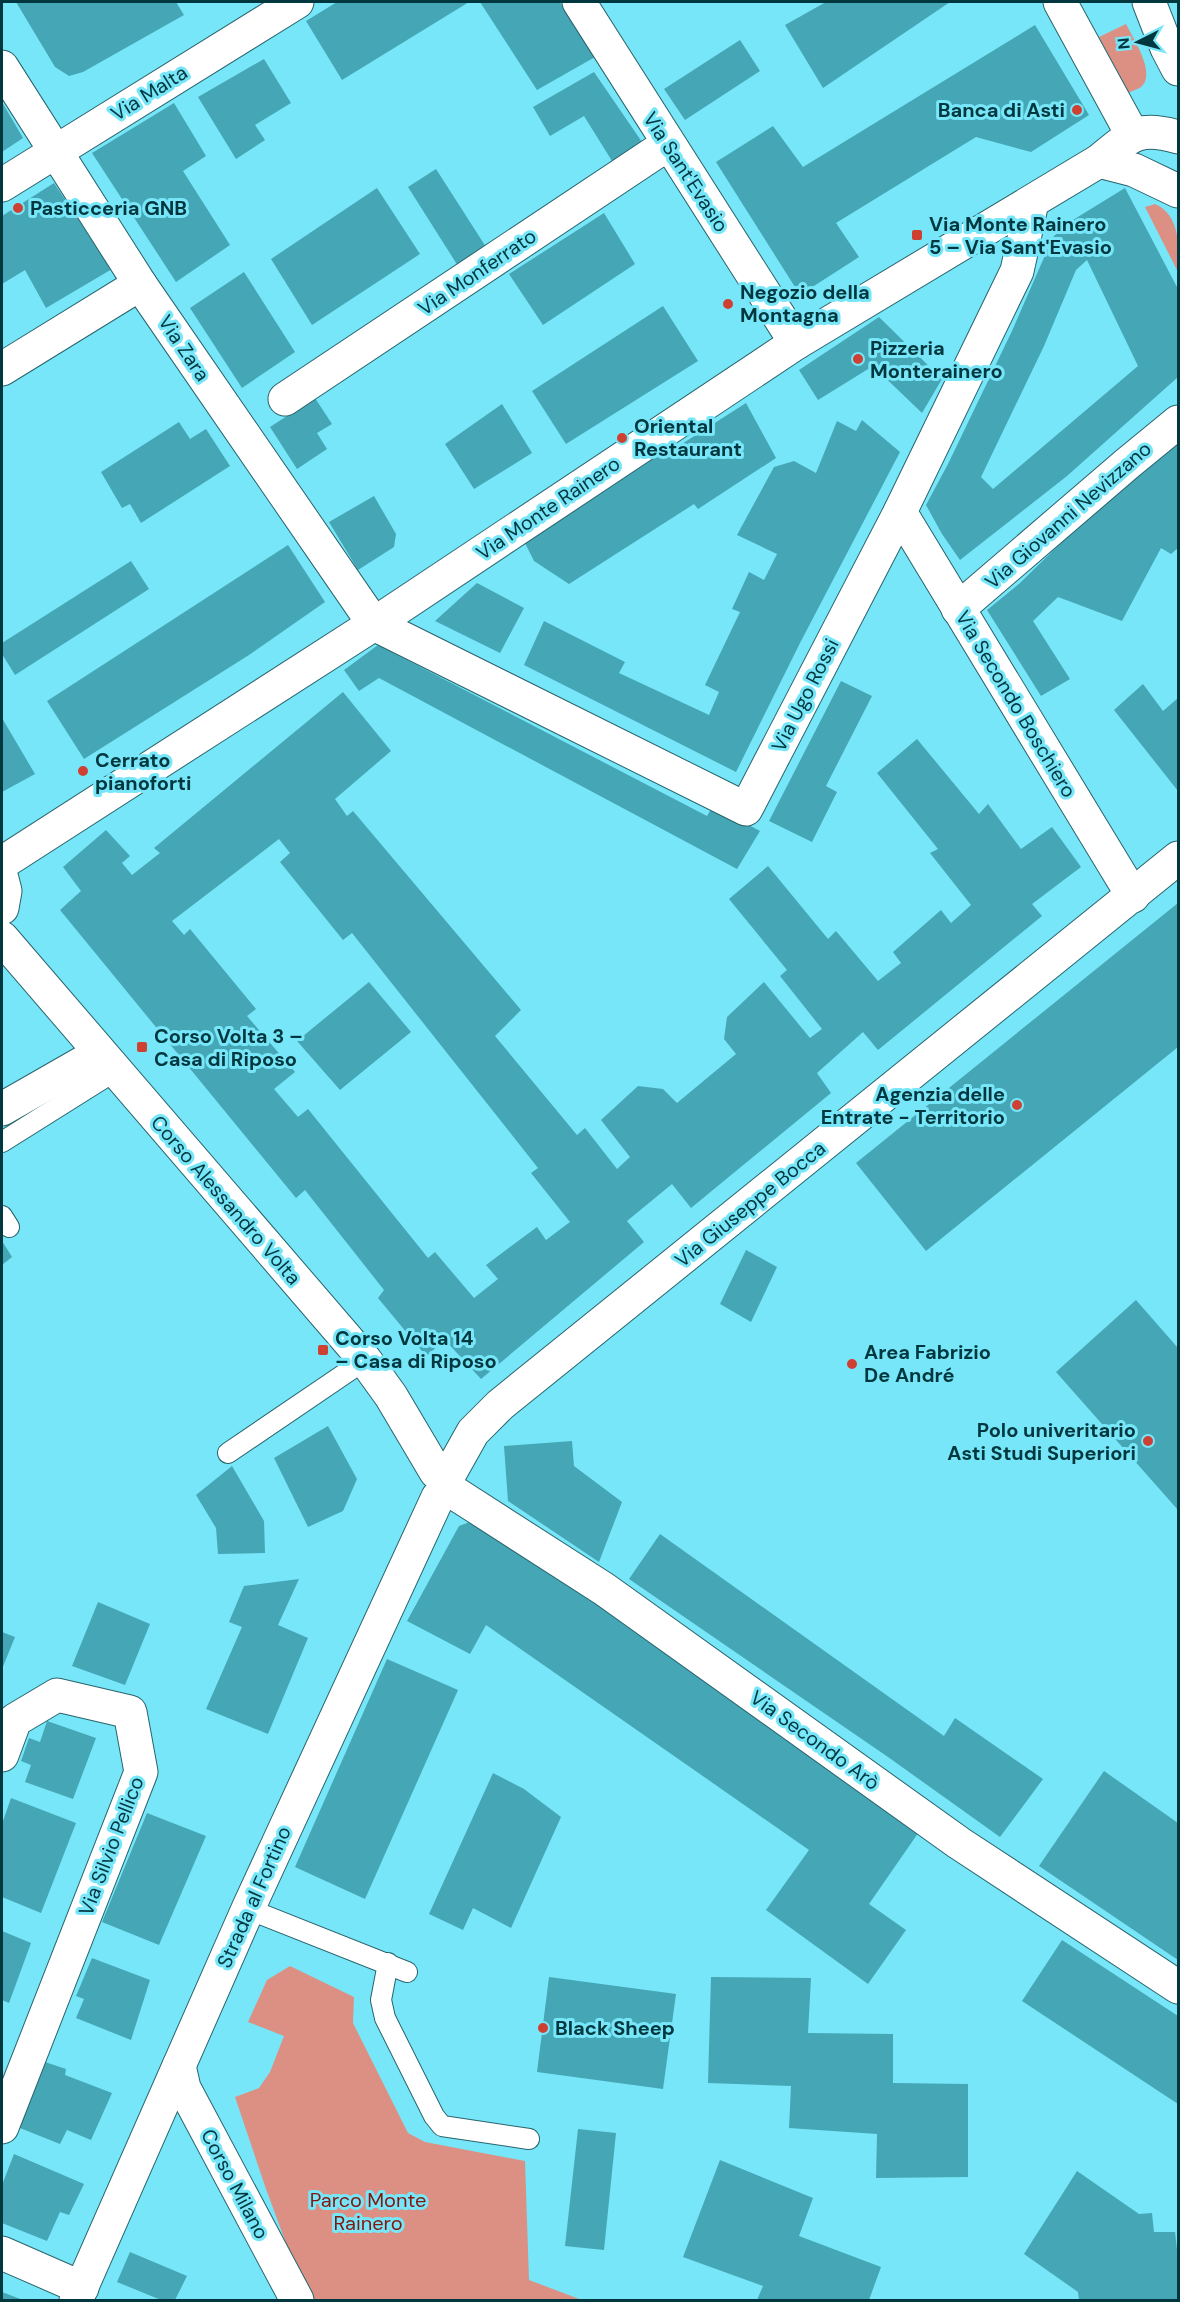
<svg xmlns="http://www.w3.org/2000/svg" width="1180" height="2302" viewBox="0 0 1180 2302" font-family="'DM Sans',sans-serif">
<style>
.green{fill:#dc9083}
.building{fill:#45a6b5;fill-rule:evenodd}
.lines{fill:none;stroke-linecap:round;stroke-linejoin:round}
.service-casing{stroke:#29646d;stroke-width:22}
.minor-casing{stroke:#29646d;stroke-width:35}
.tertiary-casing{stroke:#29646d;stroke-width:35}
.primary-casing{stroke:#29646d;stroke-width:35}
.service{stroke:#fff;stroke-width:20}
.minor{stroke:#fff;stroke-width:33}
.tertiary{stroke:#fff;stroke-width:33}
.primary{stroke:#fff;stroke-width:33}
.poi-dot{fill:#ce4132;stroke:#77e6f8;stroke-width:2}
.labels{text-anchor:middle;stroke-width:6;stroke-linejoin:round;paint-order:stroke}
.street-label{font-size:20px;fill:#01373e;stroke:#77e6f8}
.poi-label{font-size:20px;font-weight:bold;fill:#01373e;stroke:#77e6f8;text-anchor:start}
.park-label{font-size:20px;fill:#84160e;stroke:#77e6f8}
</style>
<rect width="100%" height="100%" fill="#77e6f8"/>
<g class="green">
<path d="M 1126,24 C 1133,38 1157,74 1141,87 C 1138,89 1132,91 1128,93 L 1099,37 Z"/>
<path d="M 1155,204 C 1180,215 1179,245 1178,272 L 1145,207 Z"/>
<path d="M 290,1966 L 354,1997 L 353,2023 L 408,2133 L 425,2142 L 525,2161 L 529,2280 L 582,2300 L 307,2300 L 266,2189 L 235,2097 L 259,2088 L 270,2072 L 284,2036 L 248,2022 L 267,1980 Z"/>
</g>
<g class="building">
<path d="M 16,2 L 176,2 L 184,15 L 83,72 L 69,76 L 55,67 Z"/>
<path d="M 337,2 L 469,2 L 342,80 L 306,21 Z"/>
<path d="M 480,2 L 560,2 L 595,57 L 537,90 Z"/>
<path d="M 826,2 L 950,2 L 823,88 L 785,25 Z"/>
<path d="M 1035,25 L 1089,115 L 1031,152 L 976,137 L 836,223 L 859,257 L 800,295 L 716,162 L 773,126 L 803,167 Z"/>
<path d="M 740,40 L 760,71 L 685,120 L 664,89 Z"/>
<path d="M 264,59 L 291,103 L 255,125 L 265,140 L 236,159 L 198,97 Z"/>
<path d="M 594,72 L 642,142 L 612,161 L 584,116 L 550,136 L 533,107 Z"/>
<path d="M 2,102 L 23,138 L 2,152 Z"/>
<path d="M 174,103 L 206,156 L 183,171 L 230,245 L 176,282 L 92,153 Z"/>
<path d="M 436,169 L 486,247 L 458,266 L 408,187 Z"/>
<path d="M 54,183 L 112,269 L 46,308 L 25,270 L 2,284 L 2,216 Z"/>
<path d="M 377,188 L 420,254 L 312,325 L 271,259 Z"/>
<path d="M 1125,188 L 1178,289 L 1178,377 L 1067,476 L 960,560 L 942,534 L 926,505 L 948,464 L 1012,331 L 1053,237 L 1068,223 ZM 1087,260 L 1138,366 L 993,489 L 981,477 L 1044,346 L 1076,270 Z"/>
<path d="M 604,213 L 635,264 L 543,325 L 509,274 Z"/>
<path d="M 244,272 L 295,352 L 242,388 L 190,308 Z"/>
<path d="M 663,306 L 698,361 L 566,444 L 532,391 Z"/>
<path d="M 879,317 L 942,379 L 922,413 L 873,366 L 818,400 L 799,370 Z"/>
<path d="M 315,398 L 332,424 L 317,433 L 327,449 L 297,469 L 270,427 Z"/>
<path d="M 746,403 L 776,458 L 698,509 L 694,504 L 569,584 L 534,561 L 525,543 L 660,452 L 663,456 Z"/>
<path d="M 502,404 L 532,453 L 474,489 L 445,444 Z"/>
<path d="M 862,420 L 900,452 L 800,643 L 736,772 L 524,665 L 544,621 L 625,662 L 619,673 L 709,715 L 719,692 L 705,685 L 740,612 L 732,609 L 749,572 L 764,580 L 777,554 L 737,535 L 774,467 L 794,461 L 816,473 L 837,421 L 856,431 Z"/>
<path d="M 179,422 L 190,439 L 206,429 L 230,466 L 141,523 L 130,504 L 122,508 L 101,472 Z"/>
<path d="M 1178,436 L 1178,548 L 1171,554 L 1161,548 L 1122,621 L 1058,597 L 1033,621 L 1070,679 L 1041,696 L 987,610 L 1020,583 L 1112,493 Z"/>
<path d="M 374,496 L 396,534 L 394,547 L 358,570 L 329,522 Z"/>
<path d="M 288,545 L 325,602 L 249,655 L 84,759 L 47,701 Z"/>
<path d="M 131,561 L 149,589 L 15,675 L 2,654 L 2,643 Z"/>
<path d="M 477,583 L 524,608 L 500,653 L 435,621 Z"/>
<path d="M 378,645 L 707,816 L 713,806 L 760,831 L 737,869 L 379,678 L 359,691 L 344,670 Z"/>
<path d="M 841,681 L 872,696 L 826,786 L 837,792 L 812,842 L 769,821 Z"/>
<path d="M 1143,684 L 1163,711 L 1178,698 L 1178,791 L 1114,710 Z"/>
<path d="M 343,692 L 391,751 L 335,799 L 347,816 L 353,811 L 521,1010 L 495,1036 L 577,1135 L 585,1128 L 617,1169 L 630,1157 L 601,1120 L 638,1086 L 663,1089 L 677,1103 L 736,1054 L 724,1039 L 727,1017 L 764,982 L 810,1038 L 822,1029 L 780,976 L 787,970 L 729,899 L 768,866 L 828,939 L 836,931 L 878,981 L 901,963 L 893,952 L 941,910 L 951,923 L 971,905 L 930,853 L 938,849 L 877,773 L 917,739 L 979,814 L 988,804 L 1021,849 L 1052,827 L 1081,867 L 1032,904 L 1042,916 L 878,1050 L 863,1032 L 817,1073 L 831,1093 L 691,1208 L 672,1184 L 627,1221 L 644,1242 L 481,1379 L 445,1340 L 426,1356 L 378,1298 L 384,1290 L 305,1190 L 296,1198 L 60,910 L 81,891 L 63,867 L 106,830 L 130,856 L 122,863 L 132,875 L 160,853 L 154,848 ZM 279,839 L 290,853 L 280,862 L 343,940 L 352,933 L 538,1168 L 531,1173 L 570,1222 L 546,1240 L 537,1227 L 486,1265 L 498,1279 L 474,1298 L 435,1252 L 428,1258 L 308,1109 L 298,1117 L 274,1089 L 295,1072 L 247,1016 L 256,1009 L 190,929 L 184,935 L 172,921 Z"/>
<path d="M 2,718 L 35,774 L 2,792 Z"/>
<path d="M 1178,903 L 1178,1047 L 926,1251 L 856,1163 Z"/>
<path d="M 369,982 L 411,1032 L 340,1090 L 297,1041 Z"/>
<path d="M 2,1241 L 12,1257 L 2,1265 Z"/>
<path d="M 746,1250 L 777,1267 L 751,1322 L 720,1304 Z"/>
<path d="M 1136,1300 L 1178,1348 L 1178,1510 L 1056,1372 Z"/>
<path d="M 328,1426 L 357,1479 L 343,1511 L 308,1527 L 274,1458 Z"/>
<path d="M 572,1441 L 574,1466 L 622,1502 L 599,1562 L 508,1501 L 504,1446 Z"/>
<path d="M 232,1466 L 264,1521 L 265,1553 L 218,1554 L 216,1528 L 196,1495 Z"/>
<path d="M 478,1519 L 923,1826 L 869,1904 L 906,1930 L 868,1984 L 766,1910 L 809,1850 L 486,1625 L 470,1654 L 407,1621 L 459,1526 Z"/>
<path d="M 660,1534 L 944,1736 L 955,1718 L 1043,1779 L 1000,1837 L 888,1757 L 629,1579 Z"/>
<path d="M 299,1579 L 278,1625 L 308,1638 L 268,1734 L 206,1709 L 242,1627 L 229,1622 L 244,1586 Z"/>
<path d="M 98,1602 L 150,1624 L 125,1685 L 72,1666 Z"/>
<path d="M 2,1632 L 15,1637 L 2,1669 Z"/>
<path d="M 387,1659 L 458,1690 L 365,1899 L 295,1867 Z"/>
<path d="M 47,1721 L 96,1738 L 73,1799 L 25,1782 L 31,1765 L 21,1761 L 29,1738 L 40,1742 Z"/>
<path d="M 1104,1771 L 1178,1823 L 1178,1960 L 1039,1866 Z"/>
<path d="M 493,1773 L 524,1789 L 561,1817 L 511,1928 L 473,1908 L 463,1930 L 429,1914 Z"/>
<path d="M 11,1798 L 76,1823 L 41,1913 L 2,1897 L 2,1824 Z"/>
<path d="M 147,1813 L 206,1836 L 159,1945 L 102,1922 Z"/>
<path d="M 2,1931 L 31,1943 L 9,2003 L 2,2000 Z"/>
<path d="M 1062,1940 L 1178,2016 L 1178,2104 L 1022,2001 Z"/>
<path d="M 92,1958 L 150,1980 L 131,2040 L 76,2018 L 84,1999 L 76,1996 Z"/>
<path d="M 549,1977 L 676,1994 L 663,2089 L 537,2072 Z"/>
<path d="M 711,1977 L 811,1978 L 808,2033 L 893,2034 L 893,2083 L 968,2084 L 968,2177 L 876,2178 L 877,2134 L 789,2128 L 791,2086 L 708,2083 Z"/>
<path d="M 42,2061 L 66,2069 L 65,2075 L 112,2093 L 91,2140 L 67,2130 L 60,2144 L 15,2126 Z"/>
<path d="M 578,2129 L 616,2133 L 604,2250 L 565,2246 Z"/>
<path d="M 14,2154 L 84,2184 L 69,2215 L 60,2212 L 47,2241 L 2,2223 L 2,2185 Z"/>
<path d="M 720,2160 L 813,2198 L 799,2236 L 881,2267 L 869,2300 L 757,2300 L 763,2286 L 683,2257 Z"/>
<path d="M 1077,2171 L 1139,2214 L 1152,2213 L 1154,2232 L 1175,2232 L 1178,2258 L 1178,2300 L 1079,2300 L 1078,2292 L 1024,2254 Z"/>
<path d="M 130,2252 L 187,2276 L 175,2300 L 161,2300 L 117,2282 Z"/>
<path d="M 2,2292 L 23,2300 L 2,2300 Z"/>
</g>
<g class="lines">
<g class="service-casing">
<g id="service">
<path d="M 2,1142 L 115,1071"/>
<path d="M 2,1216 L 9,1227"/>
<path d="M 228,1453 L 365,1360"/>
<path d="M 248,1909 L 407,1972"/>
<path d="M 388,1963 L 381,2000 L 385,2018 L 434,2116 L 442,2126 L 529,2139"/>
</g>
</g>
<g class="minor-casing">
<g id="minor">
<path d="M 579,2 L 796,343"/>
<path d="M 1060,2 L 1132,134"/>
<path d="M 2,67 L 140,284 L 374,624 L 746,809 L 900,512 L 1017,271 L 1032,202"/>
<path d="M 2,185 L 297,2"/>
<path d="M 2,369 L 140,284"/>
<path d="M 285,399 L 668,144"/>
<path d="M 900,512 L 1133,896"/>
<path d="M 958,609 L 1128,463 L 1178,422"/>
<path d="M 2,1109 L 100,1053"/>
<path d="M 450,1473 L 473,1432 L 500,1405 L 1178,858"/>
<path d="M 2,1755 L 15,1720 L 57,1695 L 130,1712 L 141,1772 L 2,2127"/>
<path d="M 179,2066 L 184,2088 L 297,2300"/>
<path d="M 2,2253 L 82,2288"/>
</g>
</g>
<g class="tertiary-casing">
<g id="tertiary">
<path d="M 1099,161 L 1134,170 L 1178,191"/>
<path d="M 2,863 L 374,624 L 796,343 L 1099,161 C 1130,136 1137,125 1178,137"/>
<path d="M 2,879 L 5,891 L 2,908"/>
<path d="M 2,938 L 365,1360 L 391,1396 L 436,1472"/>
<path d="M 453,1492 L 604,1589 L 959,1843 L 1178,1987"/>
<path d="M 76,2300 L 248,1909 L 438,1497"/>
</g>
</g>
<g class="primary-casing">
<path id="primary" d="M 1149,2 L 1167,48 L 1178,69"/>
</g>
<use href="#service" class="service"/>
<use href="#minor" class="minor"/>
<use href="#tertiary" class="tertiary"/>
<use href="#primary" class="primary"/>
</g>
<g class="poi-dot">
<circle cx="1077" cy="110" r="6"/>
<circle cx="18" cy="208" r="6"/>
<rect x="911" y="229" width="12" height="12" rx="3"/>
<circle cx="728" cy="304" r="6"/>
<circle cx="858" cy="359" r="6"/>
<circle cx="622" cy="438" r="6"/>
<circle cx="83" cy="771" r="6"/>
<rect x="136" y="1041" width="12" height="12" rx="3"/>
<circle cx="1017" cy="1105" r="6"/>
<rect x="317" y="1344" width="12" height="12" rx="3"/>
<circle cx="852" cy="1364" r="6"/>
<circle cx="1148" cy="1441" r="6"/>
<circle cx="543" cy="2028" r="6"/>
</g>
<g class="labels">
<g class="street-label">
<text transform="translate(149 93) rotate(-32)" y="7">Via Malta</text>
<text transform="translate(686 172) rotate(57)" y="7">Via Sant'Evasio</text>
<text transform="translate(477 272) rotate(-34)" y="7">Via Monferrato</text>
<text transform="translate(184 348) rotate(56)" y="7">Via Zara</text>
<text transform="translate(548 508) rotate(-34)" y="7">Via Monte Rainero</text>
<text transform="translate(1068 515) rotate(-41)" y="7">Via Giovanni Nevizzano</text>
<text transform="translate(805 695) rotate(-63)" y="7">Via Ugo Rossi</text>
<text transform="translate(1016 704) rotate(59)" y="7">Via Secondo Boschiero</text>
<text transform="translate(226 1200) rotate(49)" y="7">Corso Alessandro Volta</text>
<text transform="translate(750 1204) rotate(-39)" y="7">Via Giuseppe Bocca</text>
<text transform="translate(815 1740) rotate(36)" y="7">Via Secondo Arò</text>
<text transform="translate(111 1846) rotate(-69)" y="7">Via Silvio Pellico</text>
<text transform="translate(254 1897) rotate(-66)" y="7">Strada al Fortino</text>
<text transform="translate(235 2184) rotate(62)" y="7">Corso Milano</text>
</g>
<g class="poi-label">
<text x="1065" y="117" text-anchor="end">Banca di Asti</text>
<text x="30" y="215">Pasticceria GNB</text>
<text x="929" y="231">Via Monte Rainero<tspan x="929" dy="23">5 – Via Sant'Evasio</tspan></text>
<text x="740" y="299">Negozio della<tspan x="740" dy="23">Montagna</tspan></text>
<text x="870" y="355">Pizzeria<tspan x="870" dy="23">Monterainero</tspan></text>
<text x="634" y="433">Oriental<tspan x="634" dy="23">Restaurant</tspan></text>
<text x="95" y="767">Cerrato<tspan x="95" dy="23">pianoforti</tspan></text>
<text x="154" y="1043">Corso Volta 3 –<tspan x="154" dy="23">Casa di Riposo</tspan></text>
<text x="1005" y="1101" text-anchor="end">Agenzia delle<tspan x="1005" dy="23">Entrate - Territorio</tspan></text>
<text x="335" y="1345">Corso Volta 14<tspan x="335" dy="23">– Casa di Riposo</tspan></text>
<text x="864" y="1359">Area Fabrizio<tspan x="864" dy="23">De André</tspan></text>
<text x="1136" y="1437" text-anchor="end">Polo univeritario<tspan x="1136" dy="23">Asti Studi Superiori</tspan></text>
<text x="555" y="2035">Black Sheep</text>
</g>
<g class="park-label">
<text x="368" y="2207">Parco Monte<tspan x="368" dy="23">Rainero</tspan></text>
</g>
</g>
<rect width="1180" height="2302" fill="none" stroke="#01373e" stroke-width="6"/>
<g transform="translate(1138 42) rotate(264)" stroke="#77e6f8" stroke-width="4.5" paint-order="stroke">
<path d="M0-4.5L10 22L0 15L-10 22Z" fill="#01373e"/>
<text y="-9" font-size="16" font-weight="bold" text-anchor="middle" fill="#01373e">N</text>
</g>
</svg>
